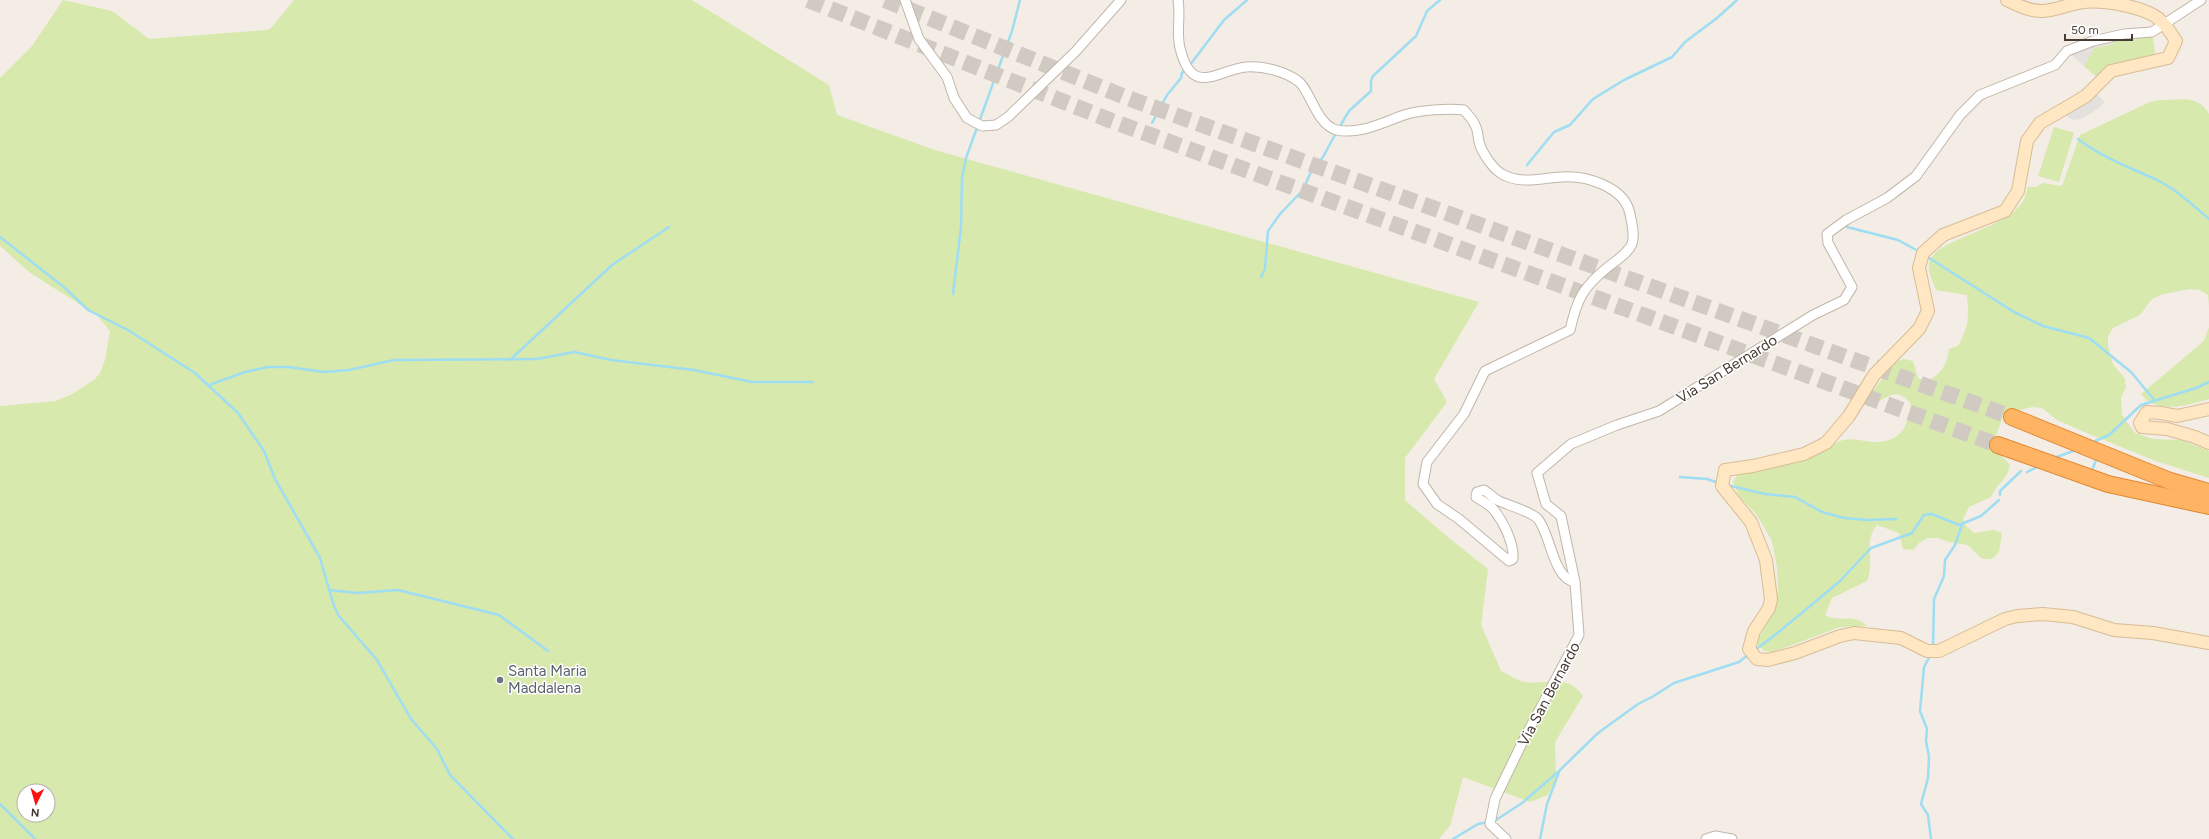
<svg xmlns="http://www.w3.org/2000/svg" width="2209" height="839" viewBox="0 0 2209 839" font-family="Figtree,sans-serif">
<style>
.green{fill:#d7e9ac;fill-rule:evenodd}
.parking{fill:#e4e0dd}
.lines{fill:none;stroke-linecap:round;stroke-linejoin:round}
.stream{stroke:#9fddf2;stroke-width:2.5}
.highway-tunnel{stroke:#d0cac2;stroke-width:16;stroke-dasharray:16 8;stroke-linecap:butt}
.street-casing{stroke:#c2b6aa;stroke-width:11}
.secondary-casing{stroke:#d8bc95;stroke-width:14}
.highway-casing{stroke:#e28630;stroke-width:18}
.street{stroke:#fff;stroke-width:9}
.secondary{stroke:#ffe7c3;stroke-width:12}
.highway{stroke:#ffb464;stroke-width:16}
.worship-dot{fill:#6b7280;stroke:#fff;stroke-width:1.5}
.labels{text-anchor:middle;stroke-width:3;stroke-linejoin:round;paint-order:stroke}
.street-label{font-size:15px;fill:#463c34;stroke:#fff}
.worship-label{font-size:15px;fill:#5b616d;stroke:#fff;text-anchor:start}
</style>
<rect width="100%" height="100%" fill="#f3ede5"/>
<g class="green">
<path d="M 63,0 L 112,11 L 149,39 L 267,30 L 271,28 L 294,0 L 692,0 L 829,85 L 837,115 L 935,150 L 1479,302 L 1434,379 L 1447,402 L 1405,458 L 1405,500 L 1444,534 L 1488,569 L 1481,625 L 1501,671 C 1508,674 1516,680 1524,682 C 1546,685 1568,673 1583,696 L 1555,742 L 1556,779 L 1548,795 L 1530,802 L 1463,777 L 1450,826 L 1439,839 L 0,839 L 0,406 L 56,401 L 72,394 L 94,380 L 100,373 L 105,360 L 110,331 L 98,316 L 29,272 L 0,246 L 0,78 L 32,46 ZM 24,791 L 48,791 L 48,815 L 24,815 Z"/>
<path d="M 2152,32 L 2156,61 L 2101,81 L 2084,66 L 2094,48 L 2113,44 L 2111,37 Z"/>
<path d="M 2159,100 C 2180,100 2198,94 2209,114 L 2209,306 L 2208,295 L 2200,290 L 2189,289 L 2160,295 L 2151,300 L 2140,315 L 2113,328 L 2108,336 L 2108,346 L 2113,364 L 2125,379 L 2126,388 L 2121,397 L 2122,415 L 2135,433 L 2153,439 L 2181,440 L 2209,451 L 2209,478 L 2156,461 L 2089,434 L 2057,420 L 2042,408 L 2032,407 L 2004,414 L 1995,438 L 1995,448 L 2010,465 C 2008,479 1996,484 1991,497 L 1969,507 L 1963,519 L 1966,526 L 1974,533 L 1993,530 L 2002,533 L 1999,552 L 1992,559 L 1982,559 L 1968,545 L 1949,542 L 1938,538 L 1928,538 L 1919,543 L 1913,550 L 1903,549 L 1899,533 L 1877,525 C 1863,541 1875,562 1867,581 L 1832,598 L 1825,615 C 1840,624 1852,612 1867,626 L 1840,627 L 1773,652 L 1764,651 L 1758,645 L 1758,640 L 1774,610 L 1778,592 L 1777,568 L 1772,541 L 1757,515 L 1739,496 L 1733,482 L 1738,474 C 1765,469 1792,465 1817,455 C 1826,451 1836,442 1843,440 C 1861,436 1873,448 1894,438 C 1907,431 1908,417 1911,404 C 1894,383 1886,402 1868,406 L 1864,403 L 1895,362 L 1903,359 L 1913,361 L 1918,378 L 1927,382 C 1941,373 1947,366 1949,349 L 1958,346 C 1969,325 1969,318 1967,295 L 1936,290 C 1933,282 1926,269 1930,260 C 1940,238 2002,230 2021,204 C 2025,200 2026,192 2028,187 L 2036,187 L 2043,183 L 2062,186 L 2080,135 L 2150,102 Z"/>
<path d="M 2054,127 L 2074,133 L 2059,182 L 2038,176 Z"/>
<path d="M 2209,327 L 2209,399 C 2188,405 2156,415 2141,394 L 2204,341 Z"/>
</g>
<g class="parking">
<path d="M 2111,37 L 2113,44 L 2094,48 L 2084,66 L 2067,51 Z"/>
<path d="M 2094,92 L 2105,102 L 2096,110 L 2081,119 L 2073,120 L 2063,114 Z"/>
</g>
<g class="lines">
<g class="stream">
<path d="M 1190,65 L 1224,20 L 1247,0"/>
<path d="M 1152,123 L 1167,95 L 1181,78 L 1182,73 L 1186,69"/>
<path d="M 1339,128 L 1349,111 L 1371,91 L 1371,81 L 1373,76 L 1416,36 L 1427,11 L 1440,0"/>
<path d="M 2078,139 C 2103,158 2129,167 2157,180 C 2177,190 2193,205 2209,219"/>
<path d="M 1527,165 L 1554,132 L 1570,125 L 1593,99 L 1624,80 L 1672,57 L 1685,42 L 1717,18 L 1737,0"/>
<path d="M 1847,227 L 1898,240 L 1920,252"/>
<path d="M 0,237 L 65,288 L 88,310 L 128,330 L 195,373 L 238,413 L 264,451 L 275,479 L 320,558 L 334,606 L 339,616 L 377,660 L 411,719 L 437,749 L 450,775 L 513,839"/>
<path d="M 1926,256 L 2014,312 L 2043,326 L 2089,338 L 2131,372 L 2155,401"/>
<path d="M 1261,277 L 1265,269 L 1268,231 L 1280,214 L 1303,190 L 1310,174 L 1323,157 L 1336,133"/>
<path d="M 953,294 L 961,227 L 962,178 L 966,158 L 1012,31 L 1020,0"/>
<path d="M 510,360 L 612,265 L 669,227"/>
<path d="M 209,385 L 245,372 L 268,367 L 288,367 L 324,372 L 349,370 L 394,360 L 537,359 L 574,352 L 611,360 L 694,370 L 752,382 L 813,382"/>
<path d="M 2093,442 L 2109,435 L 2141,405 L 2196,388 L 2209,382"/>
<path d="M 2054,458 L 2076,450"/>
<path d="M 2092,470 L 2097,458"/>
<path d="M 2027,472 L 2039,466"/>
<path d="M 1680,477 L 1707,479 L 1719,483"/>
<path d="M 1727,485 L 1765,494 L 1795,497 L 1822,512 L 1844,518 L 1868,520 L 1896,519"/>
<path d="M 2000,495 L 2000,491 L 2021,471"/>
<path d="M 329,590 L 358,593 L 398,590 L 499,615 L 548,651"/>
<path d="M 1933,648 L 1934,599 L 1944,576 L 1945,560 L 1955,545 L 1962,525"/>
<path d="M 1755,650 L 1775,635 L 1839,582 L 1871,548 L 1912,533 L 1924,515 L 1932,514 L 1959,525 L 1981,516 L 1999,500"/>
<path d="M 0,804 L 35,839"/>
<path d="M 1493,822 L 1522,803 L 1559,771 L 1598,733 L 1638,704 L 1652,697 L 1674,683 L 1739,662 L 1749,654"/>
<path d="M 1453,839 L 1478,824 L 1488,822"/>
<path d="M 1540,839 L 1547,804 L 1559,772"/>
<path d="M 1931,839 L 1928,815 L 1921,804 L 1928,778 L 1929,757 L 1926,741 L 1927,729 L 1920,711 L 1924,667 L 1931,654"/>
</g>
<g class="highway-tunnel">
<path d="M 808,0 L 1112,121 L 1998,445"/>
<path d="M 885,0 L 1125,97 L 2012,417"/>
</g>
<g class="street-casing">
<g id="street">
<path d="M 905,0 L 919,39 L 947,77 L 954,98 L 967,118 L 982,126 L 996,125 L 1008,117 L 1076,51 L 1121,0"/>
<path d="M 1178,0 C 1181,16 1176,32 1180,48 C 1192,98 1217,70 1246,67 C 1264,66 1284,71 1298,81 C 1310,89 1316,125 1337,130 C 1359,135 1384,122 1404,115 C 1419,110 1449,108 1464,110 C 1468,115 1473,120 1475,125 C 1478,130 1478,137 1479,142 C 1482,153 1493,169 1502,174 C 1521,185 1541,178 1561,177 C 1586,175 1625,187 1630,214 C 1632,224 1635,234 1632,244 C 1627,254 1617,260 1608,267 C 1583,287 1577,299 1570,330 L 1485,371 L 1464,414 L 1427,462 L 1423,484 L 1437,504 L 1459,519 L 1509,561 L 1513,559 C 1514,543 1504,523 1494,510 C 1490,505 1482,501 1476,497 L 1477,492 L 1484,490 C 1489,493 1493,498 1499,501 C 1508,505 1532,512 1538,519 C 1551,535 1553,579 1575,582"/>
<path d="M 1506,839 L 1490,824 L 1495,799 L 1522,743 L 1579,635 L 1575,582 L 1561,516 L 1546,504 L 1537,473 L 1571,444 L 1617,425 L 1659,411 L 1813,315 L 1844,300 L 1852,287 L 1828,243 L 1827,234 L 1846,220 L 1887,198 L 1916,176 L 1960,115 L 1980,95 L 2055,65 L 2067,51 L 2093,41 L 2124,34 L 2152,32 L 2201,0"/>
<path d="M 1706,839 L 1715,836 L 1732,839"/>
</g>
</g>
<g class="secondary-casing">
<g id="secondary">
<path d="M 2007,0 C 2017,5 2029,11 2041,11 C 2055,11 2069,4 2083,2 C 2103,0 2143,6 2159,19 C 2166,25 2171,33 2176,41 L 2168,58 L 2111,71 L 2086,96 L 2040,123 L 2027,141 L 2018,191 L 2005,211 L 1943,235 L 1923,253 L 1919,268 L 1928,311 L 1919,329 L 1874,375 L 1849,416 L 1826,443 L 1804,454 L 1753,466 L 1725,470 L 1722,486 L 1751,522 L 1766,560 L 1771,599 L 1769,608 L 1754,631 L 1749,649 L 1757,659 L 1768,660 L 1795,653 L 1840,636 L 1854,633 L 1901,638 L 1927,651 L 1939,651 L 2005,619 L 2017,616 L 2043,614 L 2073,617 L 2114,630 L 2153,633 L 2209,643"/>
<path d="M 2209,409 L 2177,416 L 2161,413 L 2147,412 L 2140,423 L 2142,427 L 2167,429 L 2195,437 L 2209,443"/>
</g>
</g>
<g class="highway-casing">
<g id="highway">
<path d="M 2012,417 L 2170,481 L 2209,492"/>
<path d="M 1998,445 L 2108,484 L 2209,506"/>
</g>
</g>
<use href="#street" class="street"/>
<use href="#secondary" class="secondary"/>
<use href="#highway" class="highway"/>
</g>
<circle class="worship-dot" cx="500" cy="680" r="4"/>
<g class="labels">
<g class="street-label">
<text transform="translate(1727 369) rotate(-32)" y="5">Via San Bernardo</text>
<text transform="translate(1549 694) rotate(-62)" y="5">Via San Bernardo</text>
</g>
<g class="worship-label">
<text x="508" y="676">Santa Maria<tspan x="508" dy="17">Maddalena</tspan></text>
</g>
</g>
<g transform="translate(36 803) rotate(185)"><circle r="19" fill="#ffffff" stroke="#b5b1ae"/>
<path d="M0-3L7 15L0 10L-7 15Z" fill="#ff1010"/>
<text y="-6" font-size="11" font-weight="bold" text-anchor="middle" fill="#463c34">N</text>
</g>
<path d="M2065 34v6h67v-6" fill="none" stroke="#463c34" stroke-width="2"/>
<text x="2071" y="34" font-size="12" fill="#463c34" stroke="#ffffff" stroke-width="3" paint-order="stroke">50 m</text>
</svg>
